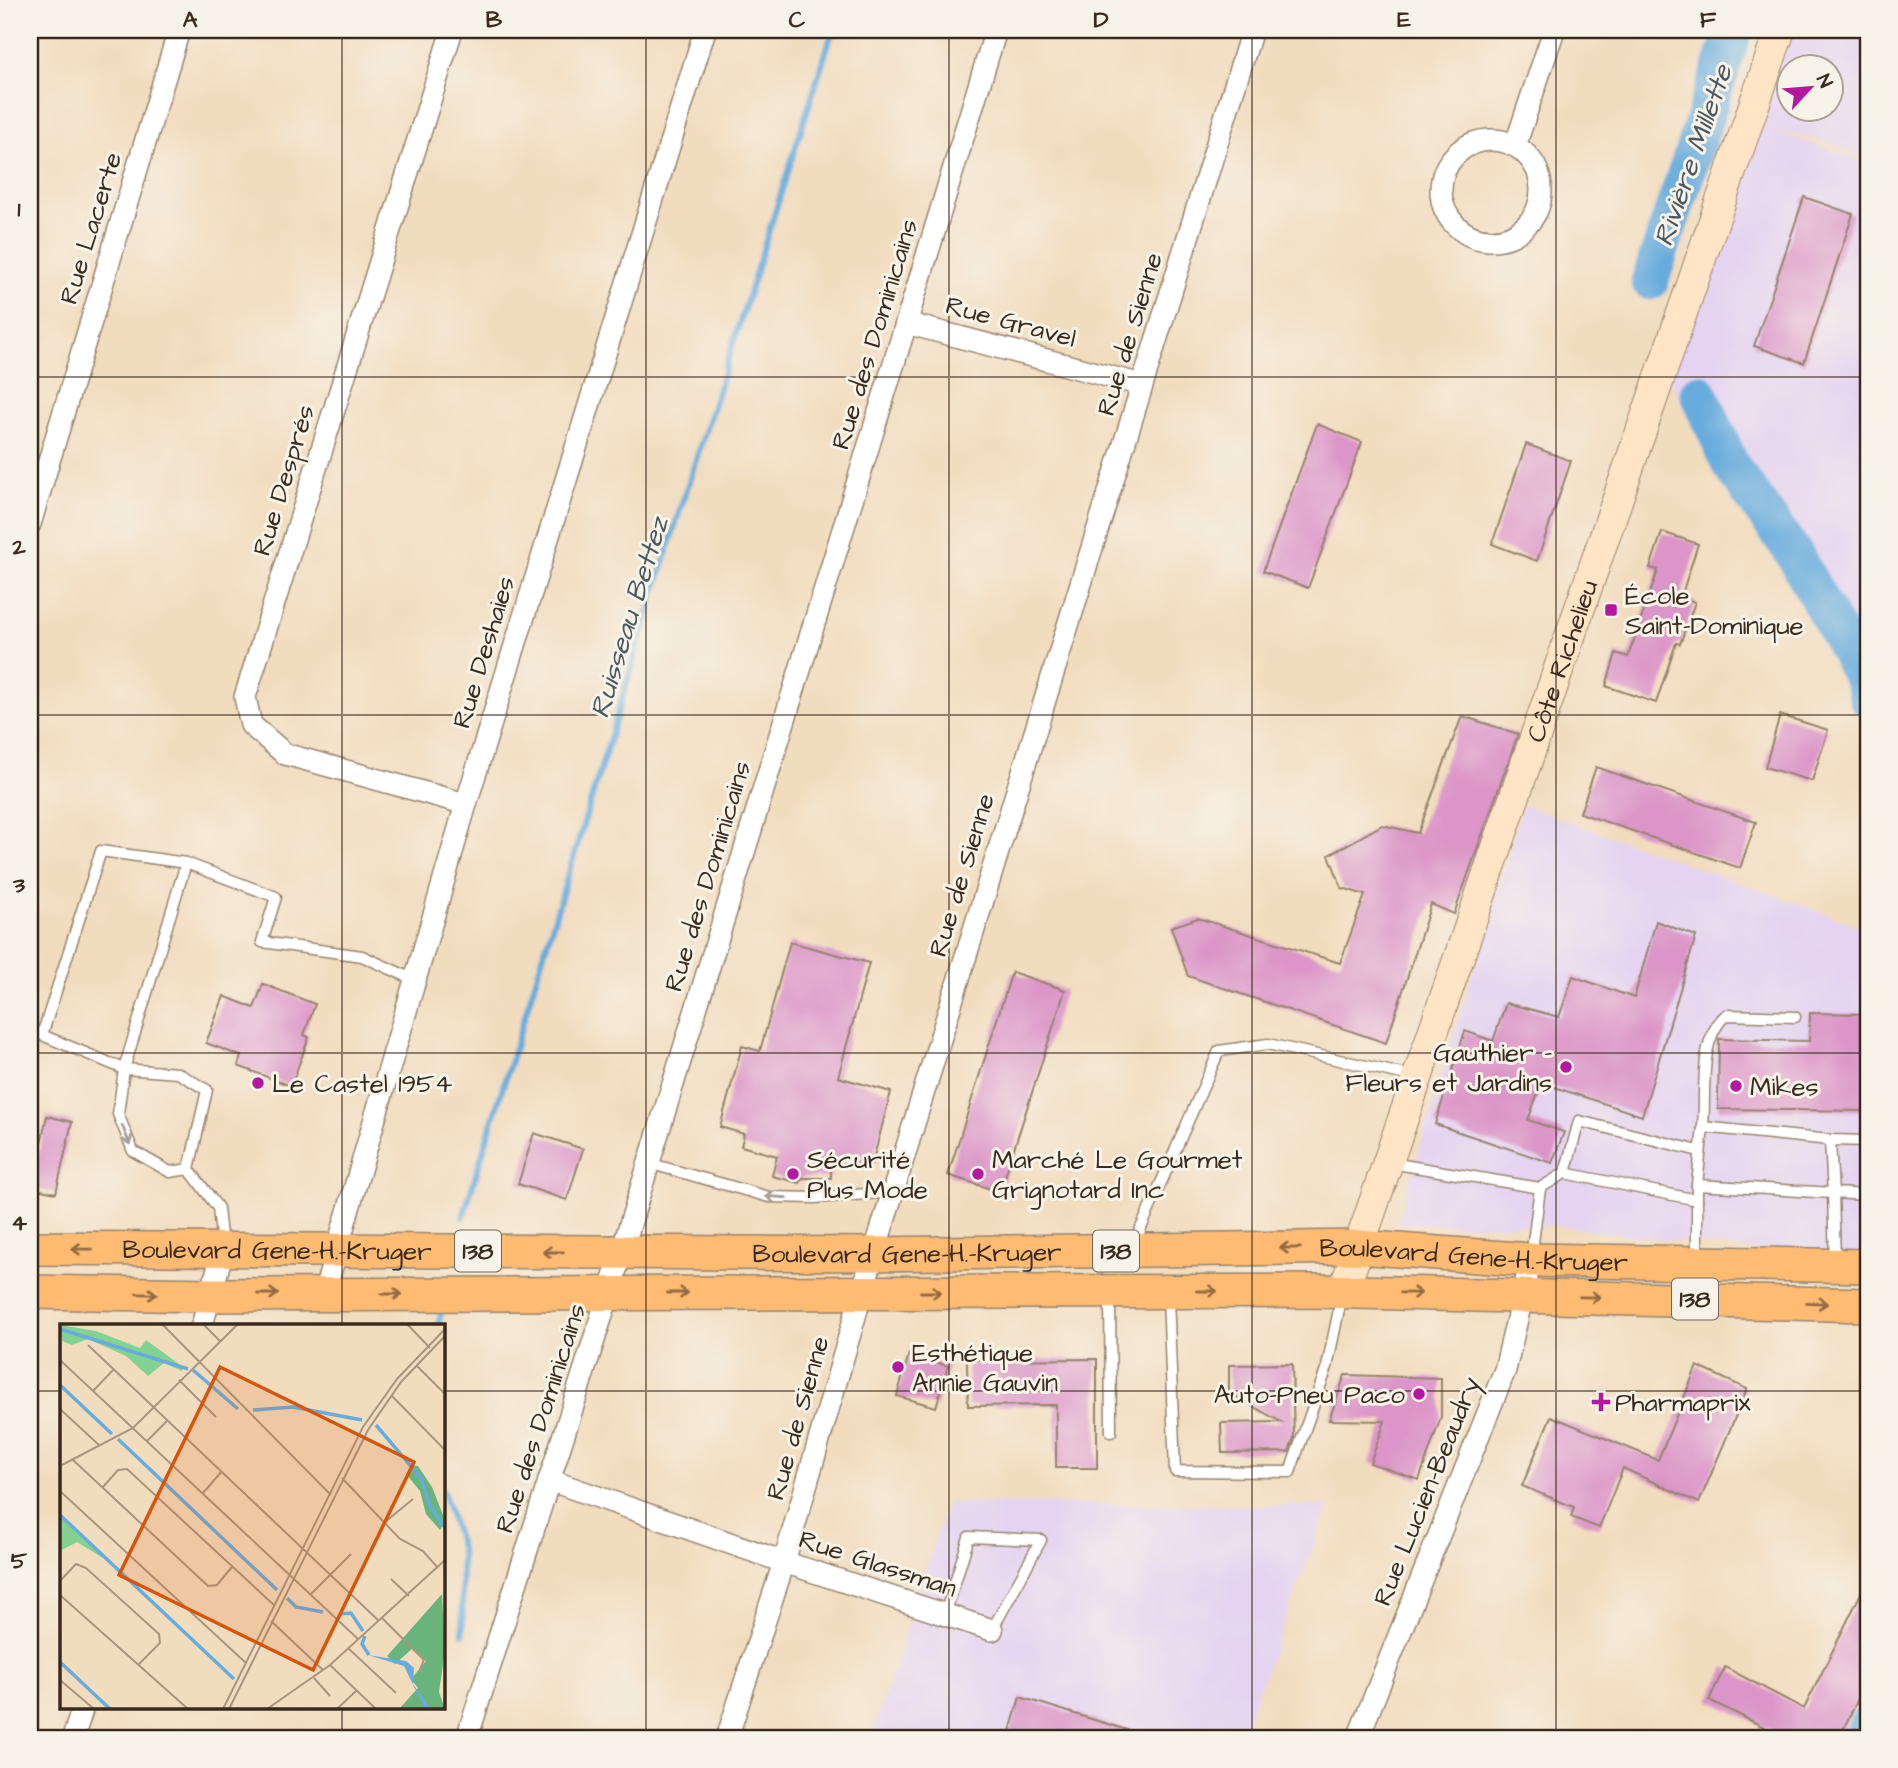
<svg xmlns="http://www.w3.org/2000/svg" width="1898" height="1768" viewBox="0 0 1898 1768" font-family="'Architects Daughter',sans-serif">
<style>
.built{fill:#e5d3f1;fill-rule:evenodd}
.lines{fill:none;stroke-linecap:round;stroke-linejoin:round}
.stream{stroke:#68acdd;stroke-width:6}
.river{stroke:#68acdd;stroke-width:38}
.building{fill:#db95c8}
.lane-casing{stroke:#96836e;stroke-width:13}
.street-casing{stroke:#96836e;stroke-width:24}
.secondary-casing{stroke:#96836e;stroke-width:32}
.primary-casing{stroke:#96836e;stroke-width:36}
.lane{stroke:#fff;stroke-width:10}
.street{stroke:#fff;stroke-width:21}
.secondary{stroke:#ffe4c6;stroke-width:30}
.primary{stroke:#febb71;stroke-width:33}
.oneway{stroke:#a79f9a}
.oneway2{stroke:#936b43}
.grid{fill:none;stroke:#3b2a1e;stroke-width:2;stroke-opacity:0.55}
.poi-dot{fill:#b5179e;stroke:#f7f3e8;stroke-width:2.5}
.labels{text-anchor:middle;stroke-width:6;stroke-linejoin:round;paint-order:stroke}
.shield{fill:#f7f3e8;stroke:#73665b;stroke-width:2}
.shield-label{font-size:24px;font-weight:bold;fill:#3b2a1e}
.street-label{font-size:26px;fill:#3b2a1e;stroke:#f7f3e8}
.poi-label{font-size:26px;fill:#3b2a1e;stroke:#f7f3e8;text-anchor:start}
.water-label{font-size:28px;font-style:italic;fill:#4b5861;stroke:#f7f3e8}
.inset-river{fill:none;stroke:#68acdd;stroke-width:3.5}
.inset-road{fill:none;stroke:#a9957e;stroke-width:2}
.view{fill:#d7540e;fill-opacity:0.15;stroke:#d7540e;stroke-width:3.5}
.inset-edge{fill:none;stroke:#3b2a1e;stroke-width:3.5}
.neatline{fill:none;stroke:#3b2a1e;stroke-width:2.5}
.grid-label{font-size:23px;text-anchor:middle;font-weight:bold;fill:#3b2a1e}
</style>
<rect width="100%" height="100%" fill="#f7f3e8"/>
<filter id="ink" filterUnits="userSpaceOnUse"><feTurbulence type="fractalNoise" baseFrequency=".0143" numOctaves="2"/><feDisplacementMap in="SourceGraphic" scale="14" xChannelSelector="R" yChannelSelector="G"/><feConvolveMatrix kernelMatrix="1 2 1 2 8 2 1 2 1" color-interpolation-filters="sRGB"/></filter>
<filter id="wash" filterUnits="userSpaceOnUse"><feTurbulence type="fractalNoise" baseFrequency=".00686" numOctaves="4" result="noise"/><feDisplacementMap in="SourceGraphic" scale="28" xChannelSelector="R" yChannelSelector="G"/><feGaussianBlur stdDeviation="1.57" result="paint"/><feColorMatrix in="noise" values="0 0 0 0 0 0 0 0 0 0 0 0 0 0 0 0 0 1.4 0 .05"/><feComposite in="paint" operator="in"/></filter>
<g filter="url(#wash)">
<rect width="100%" height="100%" fill="#f2dcbe"/>
<g class="built">
<path d="M 1788,30 L 1868,30 L 1868,158 L 1814,139 L 1767,129 L 1868,162 L 1868,717 L 1670,381 ZM 1790,66 L 1832,66 L 1832,108 L 1790,108 Z"/>
<path d="M 1523,805 L 1868,929 L 1868,1259 L 1775,1253 L 1550,1225 L 1397,1224 Z"/>
<path d="M 947,1503 L 1329,1506 L 1240,1738 L 871,1738 Z"/>
</g>
<g class="lines">
<g class="stream">
<path d="M 463,1217 L 679,513 L 833,30"/>
<path d="M 438,1325 L 441,1313"/>
<path d="M 443,1491 L 461,1549 L 463,1634"/>
</g>
<g class="river">
<path d="M 1650,281 L 1734,30"/>
<path d="M 1699,393 L 1731,466 L 1794,554 L 1863,679 L 1868,698"/>
<path d="M 1863,1738 L 1868,1724"/>
</g>
</g>
<g id="blocks">
<g class="building">
<path d="M 1804,197 L 1853,214 L 1804,363 L 1754,346 Z"/>
<path d="M 1317,424 L 1362,442 L 1308,588 L 1263,571 Z"/>
<path d="M 1526,444 L 1571,461 L 1537,561 L 1492,544 Z"/>
<path d="M 1662,532 L 1698,544 L 1681,597 L 1695,602 L 1680,644 L 1676,643 L 1656,703 L 1606,686 L 1616,653 L 1628,657 L 1658,570 L 1650,568 Z"/>
<path d="M 1780,715 L 1828,730 L 1812,781 L 1765,767 Z"/>
<path d="M 1462,716 L 1518,734 L 1454,914 L 1431,904 L 1386,1043 L 1188,976 L 1171,927 L 1198,918 L 1340,963 L 1365,895 L 1342,888 L 1329,855 L 1382,825 L 1418,833 Z"/>
<path d="M 1596,767 L 1756,822 L 1740,868 L 1580,813 Z"/>
<path d="M 1656,921 L 1696,936 L 1642,1116 L 1542,1083 L 1528,1120 L 1564,1132 L 1552,1163 L 1435,1124 L 1465,1031 L 1493,1041 L 1506,1003 L 1559,1017 L 1573,976 L 1634,998 Z"/>
<path d="M 790,942 L 869,963 L 838,1077 L 891,1092 L 872,1164 L 831,1163 L 831,1178 L 801,1178 L 800,1183 L 772,1176 L 777,1156 L 741,1146 L 744,1134 L 720,1127 L 742,1046 L 760,1051 Z"/>
<path d="M 1012,972 L 1065,990 L 1000,1192 L 948,1175 Z"/>
<path d="M 263,984 L 315,1004 L 304,1035 L 309,1037 L 291,1086 L 238,1066 L 241,1056 L 206,1043 L 224,996 L 254,1008 Z"/>
<path d="M 1810,1013 L 1868,1014 L 1868,1111 L 1718,1109 L 1719,1039 L 1809,1041 Z"/>
<path d="M 47,1116 L 72,1122 L 56,1193 L 31,1188 Z"/>
<path d="M 534,1133 L 583,1149 L 567,1200 L 518,1184 Z"/>
<path d="M 909,1354 L 948,1366 L 936,1407 L 897,1396 Z"/>
<path d="M 1097,1359 L 1097,1468 L 1056,1468 L 1056,1405 L 968,1406 L 967,1360 Z"/>
<path d="M 1292,1364 L 1294,1438 L 1289,1452 L 1222,1453 L 1221,1423 L 1281,1422 L 1229,1393 L 1229,1365 Z"/>
<path d="M 1697,1366 L 1747,1389 L 1699,1503 L 1623,1468 L 1599,1528 L 1571,1517 L 1574,1507 L 1522,1486 L 1551,1416 L 1658,1460 Z"/>
<path d="M 1345,1375 L 1441,1378 L 1441,1417 L 1419,1480 L 1370,1463 L 1385,1421 L 1329,1420 Z"/>
<path d="M 1868,1579 L 1868,1678 L 1839,1738 L 1786,1738 L 1709,1700 L 1725,1667 L 1804,1709 Z"/>
<path d="M 1020,1697 L 1140,1734 L 1140,1738 L 1008,1738 Z"/>
</g>
</g>
</g>
<g filter="url(#ink)">
<use href="#blocks" fill-opacity="0" stroke="#96836e" stroke-width="2"/>
<g class="lines">
<g class="lane-casing">
<g id="lane">
<path d="M 186,863 L 124,1069 L 118,1114 L 133,1151 L 170,1172 L 189,1169"/>
<path d="M 1703,1127 C 1706,1092 1698,1039 1726,1015 L 1795,1017"/>
<path d="M 648,1163 L 769,1197 L 815,1198 L 893,1192"/>
<path d="M 1391,1163 L 1540,1188 L 1565,1173"/>
<path d="M 1697,1185 L 1833,1193 L 1830,1140 L 1868,1141"/>
<path d="M 1697,1200 L 1565,1173 L 1579,1121 L 1699,1151"/>
<path d="M 1134,1244 L 1219,1051 L 1268,1044 L 1415,1077"/>
<path d="M 222,1245 L 218,1208 L 189,1169 L 207,1090 L 178,1073 L 124,1069 L 42,1035 L 101,851 L 186,863 L 276,897 L 262,942 L 362,956 L 415,980"/>
<path d="M 1531,1258 L 1540,1188"/>
<path d="M 1697,1259 L 1697,1185 L 1703,1127 L 1830,1140"/>
<path d="M 1835,1262 L 1833,1193 L 1868,1195"/>
<path d="M 1110,1294 L 1111,1432"/>
<path d="M 1168,1296 L 1175,1471 L 1290,1472 L 1327,1367 L 1342,1295"/>
<path d="M 945,1614 L 969,1537 L 1041,1540 L 992,1630"/>
</g>
</g>
<g class="street-casing">
<g id="street">
<path d="M 452,30 L 245,697 L 251,725 L 285,754 L 466,804"/>
<circle cx="1491" cy="190" r="50"/>
<path d="M 1515,146 L 1554,30"/>
<path d="M 906,323 L 1142,385"/>
<path d="M 30,524 L 179,30"/>
<path d="M 324,1294 L 466,804 L 705,30"/>
<path d="M 202,1325 L 223,1251"/>
<path d="M 549,1480 L 784,1562 L 992,1630"/>
<path d="M 73,1738 L 83,1707"/>
<path d="M 467,1738 L 609,1293 L 996,30"/>
<path d="M 727,1738 L 784,1562 L 862,1292 L 1252,30"/>
<path d="M 1358,1738 L 1505,1370 L 1531,1260"/>
</g>
</g>
<g class="secondary-casing">
<g id="secondary">
<path id="s1" d="M 1343,1292 L 1780,30"/>
</g>
</g>
<g class="primary-casing">
<g id="primary">
<path id="s2" d="M 30,1248 L 874,1254 L 1358,1247 L 1531,1260 L 1868,1266"/>
<path d="M 30,1292 L 211,1295 L 1317,1291 L 1868,1305"/>
</g>
</g>
<use href="#lane" class="lane"/>
<use href="#street" class="street"/>
<use href="#secondary" class="secondary"/>
<use href="#primary" class="primary"/>
</g>
<defs><path id="oneway-shaft" d="M-6 0H5M1.5-3L5.5 0L1.5 3" fill="none" stroke-width="1.6" stroke-linecap="round" stroke-linejoin="round" transform="scale(1.75)"/></defs>
<g class="oneway">
<use href="#oneway-shaft" transform="translate(126 1135) rotate(68)"/>
<use href="#oneway-shaft" transform="translate(776 1197) rotate(-176)"/>
</g>
<g class="oneway2">
<use href="#oneway-shaft" transform="translate(1290 1248) rotate(179)"/>
<use href="#oneway-shaft" transform="translate(82 1249) rotate(-179)"/>
<use href="#oneway-shaft" transform="translate(553 1252) rotate(-180)"/>
<use href="#oneway-shaft" transform="translate(1207 1291)"/>
<use href="#oneway-shaft" transform="translate(931 1292)"/>
<use href="#oneway-shaft" transform="translate(678 1293)"/>
<use href="#oneway-shaft" transform="translate(1411 1293) rotate(1)"/>
<use href="#oneway-shaft" transform="translate(147 1294) rotate(1)"/>
<use href="#oneway-shaft" transform="translate(268 1294)"/>
<use href="#oneway-shaft" transform="translate(392 1294)"/>
<use href="#oneway-shaft" transform="translate(1590 1297) rotate(1)"/>
<use href="#oneway-shaft" transform="translate(1817 1303) rotate(3)"/>
</g>
</g>
<path class="grid" d="M 342,30 L 342,1325M 646,30 L 646,1738M 949,30 L 949,1738M 1252,30 L 1252,1738M 1556,30 L 1556,1738M 30,377 L 1868,377M 30,715 L 1868,715M 30,1053 L 1868,1053M 30,1391 L 61,1391M 443,1391 L 1868,1391M 342,1707 L 342,1738"/>
<g class="poi-dot">
<rect x="1604" y="603" width="14" height="14" rx="3.5"/>
<circle cx="1566" cy="1067" r="7"/>
<circle cx="258" cy="1083" r="7"/>
<circle cx="1736" cy="1086" r="7"/>
<circle cx="793" cy="1174" r="7"/>
<circle cx="978" cy="1174" r="7"/>
<circle cx="898" cy="1367" r="7"/>
<circle cx="1419" cy="1394" r="7"/>
<path d="M1597.5 1391.5h7v7h7v7h-7v7h-7v-7h-7v-7h7z"/>
</g>
<g class="labels">
<g class="shield">
<rect x="455" y="1230.5" width="46" height="41" rx="5"/>
<rect x="1093" y="1230.5" width="46" height="41" rx="5"/>
<rect x="1672" y="1278.5" width="46" height="41" rx="5"/>
</g>
<g class="shield-label">
<text x="478" y="1259">138</text>
<text x="1116" y="1259">138</text>
<text x="1695" y="1307">138</text>
</g>
<g class="street-label">
<text transform="translate(90 228) rotate(-73)" y="9">Rue Lacerte</text>
<text transform="translate(1011 321) rotate(15)" y="9">Rue Gravel</text>
<text transform="translate(874 334) rotate(-73)" y="9">Rue des Dominicains</text>
<text transform="translate(1129 334) rotate(-73)" y="9">Rue de Sienne</text>
<text transform="translate(283 480) rotate(-73)" y="9">Rue Després</text>
<text transform="translate(483 652) rotate(-73)" y="9">Rue Deshaies</text>
<text dy="9" stroke="none"><textPath href="#s1" startOffset="668">Côte Richelieu</textPath></text>
<text transform="translate(961 875) rotate(-73)" y="9">Rue de Sienne</text>
<text transform="translate(707 876) rotate(-73)" y="9">Rue des Dominicains</text>
<text dy="9" stroke="none"><textPath href="#s2" startOffset="247">Boulevard Gene-H.-Kruger</textPath></text>
<text dy="9" stroke="none"><textPath href="#s2" startOffset="877">Boulevard Gene-H.-Kruger</textPath></text>
<text dy="9" stroke="none"><textPath href="#s2" startOffset="1444">Boulevard Gene-H.-Kruger</textPath></text>
<text transform="translate(540 1418) rotate(-72)" y="9">Rue des Dominicains</text>
<text transform="translate(797 1418) rotate(-74)" y="9">Rue de Sienne</text>
<text transform="translate(1426 1491) rotate(-68)" y="9">Rue Lucien-Beaudry</text>
<text transform="translate(878 1563) rotate(18)" y="9">Rue Glassman</text>
</g>
<g class="poi-label">
<text x="1625" y="604">École<tspan x="1625" dy="30">Saint-Dominique</tspan></text>
<text x="1552" y="1061" text-anchor="end">Gauthier -<tspan x="1552" dy="30">Fleurs et Jardins</tspan></text>
<text x="272" y="1092">Le Castel 1954</text>
<text x="1750" y="1095">Mikes</text>
<text x="807" y="1168">Sécurité<tspan x="807" dy="30">Plus Mode</tspan></text>
<text x="992" y="1168">Marché Le Gourmet<tspan x="992" dy="30">Grignotard Inc</tspan></text>
<text x="912" y="1361">Esthétique<tspan x="912" dy="30">Annie Gauvin</tspan></text>
<text x="1405" y="1403" text-anchor="end">Auto-Pneu Paco</text>
<text x="1615" y="1411">Pharmaprix</text>
</g>
<g class="water-label">
<text transform="translate(1692 155) rotate(-71)" y="10">Rivière Millette</text>
<text transform="translate(628 617) rotate(-73)" y="10">Ruisseau Bettez</text>
</g>
</g>
<g transform="translate(60 1324)">
<rect width="385" height="385" fill="#f2dcbe"/>
<path d="M 352,141 L 358,142 L 372,163 L 385,196 L 380,206 L 366,190 L 360,167 L 347,151 ZM 382,270 L 385,327 L 379,368 L 385,385 L 339,385 L 358,364 L 351,355 L 366,337 L 353,324 L 335,340 L 327,332 Z" fill="#69b47c"/>
<path d="M 0,1 L 36,7 L 80,24 L 86,16 L 123,43 L 122,47 L 104,39 L 88,52 L 66,32 L 28,15 L 12,21 L 2,17 ZM 0,191 L 51,239 L 17,218 L 0,227 Z" fill="#82d292"/>
<path d="M 308,331 L 346,337 L 354,344 L 353,360 L 371,385 L 365,385 L 344,342 Z" fill="#68acdd"/>
<path class="inset-river" d="M 0,5 L 128,45M 133,46 L 178,85M 0,61 L 52,110M 193,86 L 233,83 L 302,96M 316,101 L 361,154 L 370,182 L 385,204M 58,115 L 217,266M 0,191 L 174,355M 227,274 L 236,283 L 263,288M 279,290 L 291,289 L 303,307M 305,312 L 302,320 L 309,331M 0,338 L 50,385"/>
<path class="inset-road" d="M 102,0 L 271,171M 143,0 L 160,17M 347,0 L 370,24M 28,21 L 319,297M 0,36 L 298,315M 356,41 L 385,70M 119,56 L 156,93M 33,67 L 54,45M 331,71 L 385,126M 0,85 L 39,121M 87,117 L 108,96M 12,135 L 148,262 L 157,261 L 172,243M 0,142 L 73,104 L 178,0M 282,154 L 340,215 L 363,227 L 378,244M 43,163 L 58,146 L 67,145 L 215,282M 0,167 L 186,339M 143,169 L 162,147M 325,198 L 353,175M 331,255 L 349,272M 0,257 L 16,240 L 26,244 L 99,310 L 100,319 L 79,340M 251,270 L 291,230M 0,271 L 128,385M 322,294 L 364,336 L 359,348M 211,297 L 263,346M 288,324 L 336,369M 270,341 L 316,385M 254,354 L 270,372M 0,356 L 34,385M 163,385 L 303,103 L 337,55 L 385,5M 169,385 L 308,106 L 341,58 L 385,12M 207,385 L 270,341 L 385,236M 277,385 L 297,366"/>
<path class="view" d="M 160,43 L 354,138 L 253,346 L 59,251 Z"/>
<rect width="385" height="385" class="inset-edge"/>
</g>
<rect width="1898" height="1768" fill="none" stroke="#f7f3e8" stroke-width="77"/>
<g transform="translate(1810 88) rotate(64)"><circle r="33" fill="#f7f3e8" stroke="#aca397" stroke-width="2"/>
<path d="M0-5L12 26L0 18L-12 26Z" fill="#b5179e"/>
<text y="-10" font-size="19" font-weight="bold" text-anchor="middle" fill="#3b2a1e">N</text>
</g>
<rect x="38" y="38" width="1822" height="1692" class="neatline"/>
<g class="grid-label">
<text x="190" y="27">A</text>
<text x="494" y="27">B</text>
<text x="797" y="27">C</text>
<text x="1101" y="27">D</text>
<text x="1404" y="27">E</text>
<text x="1708" y="27">F</text>
<text x="19" y="216">1</text>
<text x="19" y="554">2</text>
<text x="19" y="892">3</text>
<text x="19" y="1230">4</text>
<text x="19" y="1568">5</text>
</g>
</svg>
